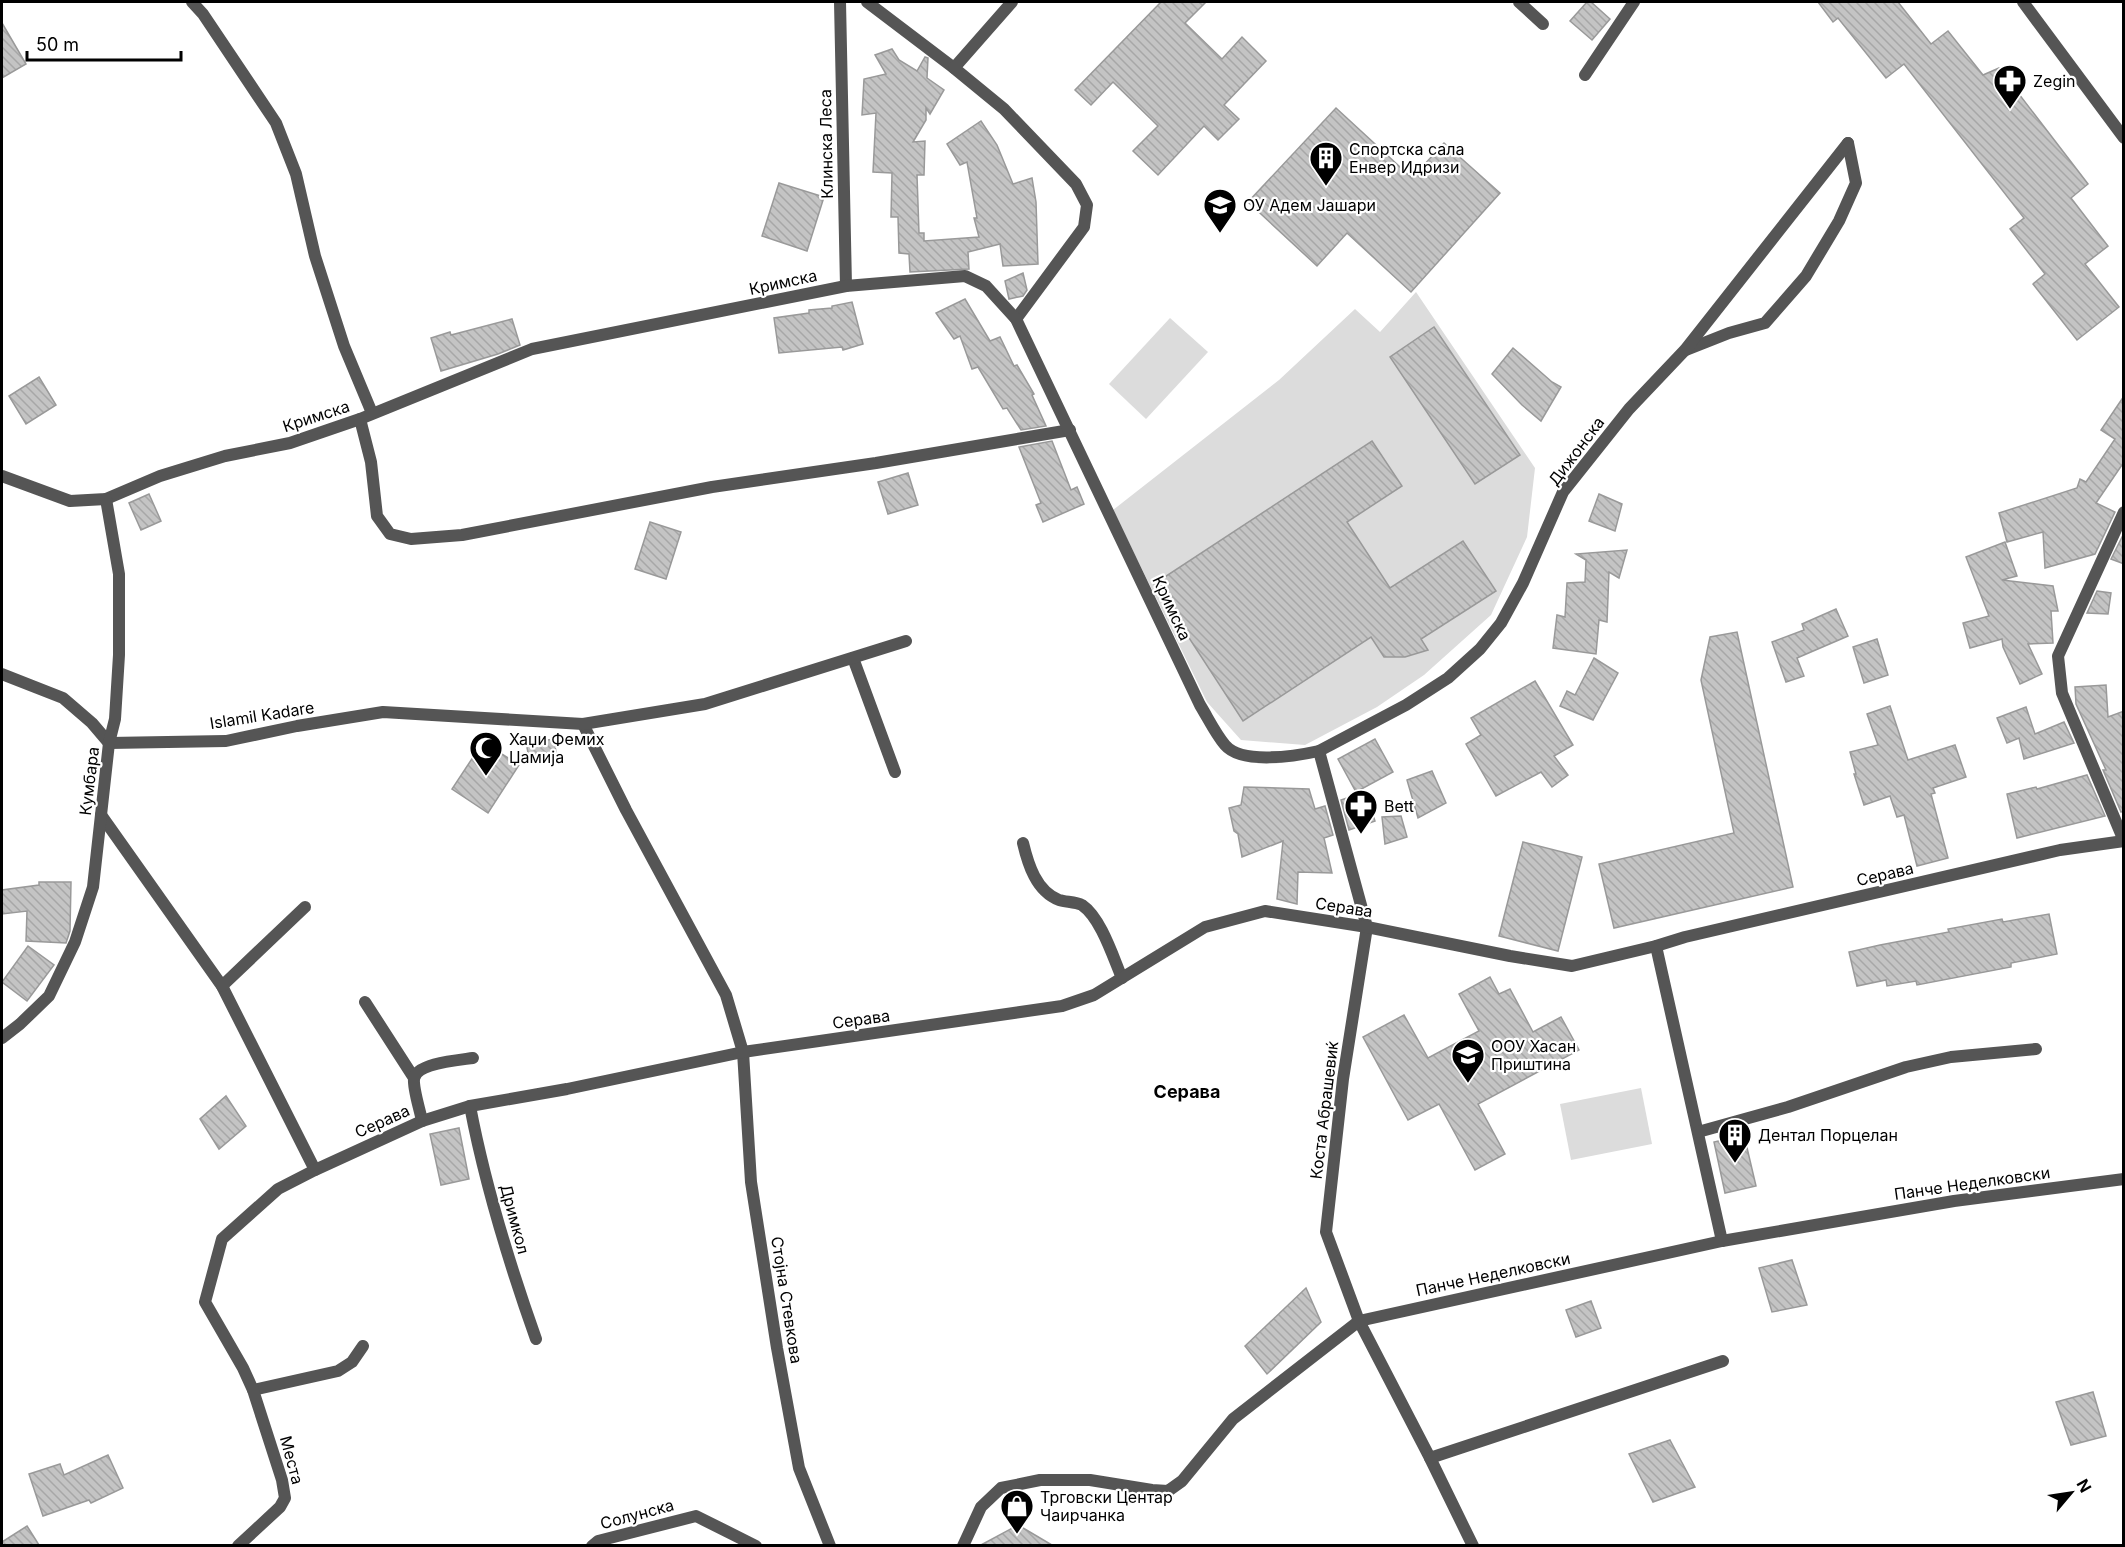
<svg xmlns="http://www.w3.org/2000/svg" width="2125" height="1547" viewBox="0 0 2125 1547" font-family="Inter,sans-serif">
<style>
.green{fill:#dcdcdc}
.building{fill:url(#building-back-hatch);stroke:#999;stroke-width:1.5}
.lines{fill:none;stroke-linecap:round;stroke-linejoin:round}
.minor{stroke:#555;stroke-width:12}
.tertiary{stroke:#555;stroke-width:12}
.labels{text-anchor:middle;stroke-width:4.5;stroke-linejoin:round;paint-order:stroke}
.poi-label{font-size:16px;fill:#000;stroke:#fff;text-anchor:start}
.street-label{font-size:16px;fill:#000;stroke:#fff}
.neighbourhood-label{font-size:18px;font-weight:bold;fill:#000;stroke:#fff}
</style>
<defs>
<pattern id="building-back-hatch" width="6" height="6" patternUnits="userSpaceOnUse" patternTransform="scale(1.5)"><rect width="6" height="6" fill="#c4c4c4"/><path d="M-1 5l2 2M0 0l6 6M5-1l2 2" fill="none" stroke="#a7a7a7"/></pattern>
</defs>
<rect width="100%" height="100%" fill="#fff"/>
<g class="green">
<path d="M 1416,292 L 1535,468 L 1527,537 L 1491,615 L 1424,675 L 1377,707 L 1305,745 L 1241,740 L 1207,702 L 1113,510 L 1279,380 L 1355,309 L 1380,332 Z"/>
<path d="M 1170,318 L 1208,352 L 1146,419 L 1109,384 Z"/>
<path d="M 1641,1088 L 1652,1144 L 1571,1160 L 1560,1104 Z"/>
</g>
<g class="building">
<path d="M 1161,2 L 1206,2 L 1185,23 L 1222,59 L 1242,37 L 1266,61 L 1224,105 L 1239,119 L 1218,140 L 1204,126 L 1158,175 L 1133,151 L 1158,126 L 1113,82 L 1091,105 L 1075,90 Z"/>
<path d="M 1587,2 L 1591,2 L 1610,19 L 1592,40 L 1570,21 Z"/>
<path d="M 1818,2 L 1898,2 L 1931,44 L 1948,31 L 1983,75 L 1999,68 L 2088,184 L 2071,198 L 2108,246 L 2085,264 L 2119,307 L 2077,340 L 2033,284 L 2045,274 L 2010,229 L 2024,218 L 1904,64 L 1886,78 L 1838,18 L 1833,22 Z"/>
<path d="M 2,23 L 26,64 L 2,78 Z"/>
<path d="M 892,49 L 899,60 L 917,71 L 925,57 L 928,58 L 927,78 L 944,90 L 930,114 L 926,108 L 926,120 L 913,142 L 925,141 L 924,175 L 917,175 L 919,233 L 924,233 L 924,241 L 979,237 L 974,218 L 977,218 L 967,162 L 960,165 L 947,144 L 981,121 L 997,145 L 1013,184 L 1032,178 L 1036,202 L 1038,264 L 1003,266 L 1000,244 L 968,252 L 969,269 L 910,272 L 909,254 L 899,253 L 898,217 L 891,217 L 892,173 L 873,172 L 876,113 L 862,115 L 864,79 L 886,74 L 875,55 Z"/>
<path d="M 1336,108 L 1412,178 L 1444,143 L 1500,193 L 1411,292 L 1347,233 L 1317,266 L 1248,202 Z"/>
<path d="M 779,183 L 824,197 L 807,251 L 762,236 Z"/>
<path d="M 1023,273 L 1027,290 L 1023,296 L 1009,299 L 1005,281 Z"/>
<path d="M 965,299 L 990,341 L 1000,337 L 1014,366 L 1017,365 L 1034,394 L 1032,395 L 1046,426 L 1021,430 L 1007,408 L 1003,409 L 978,367 L 972,369 L 960,336 L 954,339 L 936,313 Z"/>
<path d="M 852,302 L 863,344 L 843,350 L 842,347 L 779,353 L 774,318 L 809,313 L 809,310 L 832,308 L 832,306 Z"/>
<path d="M 512,319 L 520,345 L 498,354 L 441,371 L 431,338 L 450,332 L 451,335 Z"/>
<path d="M 1434,327 L 1520,455 L 1475,484 L 1390,357 Z"/>
<path d="M 1513,348 L 1552,382 L 1561,387 L 1541,421 L 1522,405 L 1492,374 Z"/>
<path d="M 39,377 L 56,405 L 26,424 L 9,396 Z"/>
<path d="M 2124,396 L 2124,462 L 2096,503 L 2115,512 L 2095,554 L 2045,568 L 2043,532 L 2007,542 L 1999,513 L 2077,488 L 2080,479 L 2086,482 L 2115,439 L 2101,430 Z"/>
<path d="M 1052,441 L 1071,490 L 1077,487 L 1084,504 L 1043,522 L 1036,505 L 1041,503 L 1019,447 Z"/>
<path d="M 1372,441 L 1402,486 L 1347,522 L 1390,588 L 1463,541 L 1496,591 L 1421,639 L 1428,650 L 1405,657 L 1384,657 L 1371,637 L 1243,721 L 1154,584 Z"/>
<path d="M 908,473 L 918,505 L 888,514 L 878,482 Z"/>
<path d="M 149,494 L 161,521 L 141,530 L 129,503 Z"/>
<path d="M 1599,494 L 1622,504 L 1615,531 L 1589,521 Z"/>
<path d="M 650,522 L 681,532 L 666,579 L 635,569 Z"/>
<path d="M 2124,533 L 2124,564 L 2111,559 Z"/>
<path d="M 2005,542 L 2017,576 L 2002,580 L 2053,586 L 2058,611 L 2051,611 L 2053,643 L 2028,644 L 2042,674 L 2020,684 L 2003,647 L 2002,639 L 1970,648 L 1963,623 L 1989,616 L 1966,557 Z"/>
<path d="M 1627,550 L 1619,578 L 1609,572 L 1607,622 L 1599,620 L 1596,654 L 1553,648 L 1557,615 L 1565,617 L 1567,583 L 1585,582 L 1586,560 L 1576,554 Z"/>
<path d="M 2097,591 L 2111,593 L 2108,614 L 2087,613 Z"/>
<path d="M 1836,609 L 1848,636 L 1797,658 L 1804,676 L 1786,682 L 1772,642 L 1804,630 L 1802,624 Z"/>
<path d="M 1737,632 L 1793,887 L 1614,928 L 1599,864 L 1734,833 L 1701,680 L 1710,637 Z"/>
<path d="M 1877,639 L 1888,675 L 1864,683 L 1853,647 Z"/>
<path d="M 1594,658 L 1618,673 L 1593,720 L 1560,706 L 1567,691 L 1575,695 Z"/>
<path d="M 1535,681 L 1573,745 L 1554,756 L 1568,775 L 1552,787 L 1541,772 L 1496,796 L 1466,744 L 1481,735 L 1471,718 Z"/>
<path d="M 2106,685 L 2108,717 L 2124,711 L 2124,811 L 2121,812 L 2103,770 L 2106,770 L 2076,704 L 2075,687 Z"/>
<path d="M 1890,706 L 1908,760 L 1955,745 L 1966,777 L 1933,788 L 1935,793 L 1931,794 L 1948,858 L 1917,866 L 1904,815 L 1897,817 L 1890,796 L 1864,805 L 1854,774 L 1856,774 L 1850,752 L 1878,745 L 1867,714 Z"/>
<path d="M 2026,707 L 2035,734 L 2064,722 L 2074,743 L 2024,759 L 2019,738 L 2007,743 L 1997,718 Z"/>
<path d="M 554,739 L 557,759 L 530,762 L 526,743 Z"/>
<path d="M 1375,739 L 1393,772 L 1356,792 L 1338,759 Z"/>
<path d="M 483,742 L 519,765 L 488,813 L 452,789 Z"/>
<path d="M 1432,771 L 1446,803 L 1418,818 L 1407,780 Z"/>
<path d="M 2087,775 L 2105,816 L 2017,838 L 2007,794 L 2036,787 L 2037,789 Z"/>
<path d="M 1244,787 L 1309,789 L 1315,809 L 1325,806 L 1333,835 L 1324,838 L 1332,873 L 1298,872 L 1297,904 L 1277,899 L 1283,841 L 1242,857 L 1238,834 L 1234,831 L 1229,808 L 1241,805 Z"/>
<path d="M 1365,792 L 1375,821 L 1349,830 L 1341,800 Z"/>
<path d="M 1401,816 L 1407,837 L 1385,844 L 1382,817 Z"/>
<path d="M 1523,842 L 1582,857 L 1558,951 L 1499,936 Z"/>
<path d="M 39,882 L 71,882 L 70,931 L 66,943 L 26,941 L 27,911 L 2,914 L 2,890 L 39,885 Z"/>
<path d="M 2049,914 L 2057,954 L 2011,963 L 2011,967 L 1917,985 L 1916,981 L 1887,986 L 1886,980 L 1857,986 L 1849,952 L 1880,945 L 1949,932 L 1948,929 L 2002,919 L 2003,922 Z"/>
<path d="M 28,946 L 54,965 L 27,1001 L 2,982 Z"/>
<path d="M 1490,977 L 1499,994 L 1510,989 L 1533,1032 L 1561,1017 L 1579,1050 L 1478,1104 L 1505,1154 L 1475,1170 L 1439,1104 L 1408,1120 L 1363,1037 L 1404,1015 L 1428,1058 L 1479,1031 L 1459,994 Z"/>
<path d="M 226,1096 L 246,1126 L 219,1149 L 200,1119 Z"/>
<path d="M 459,1128 L 469,1179 L 441,1185 L 430,1134 Z"/>
<path d="M 1744,1135 L 1756,1186 L 1725,1193 L 1714,1142 Z"/>
<path d="M 1792,1260 L 1807,1305 L 1772,1312 L 1759,1268 Z"/>
<path d="M 1306,1288 L 1321,1322 L 1267,1374 L 1245,1346 Z"/>
<path d="M 1591,1301 L 1601,1328 L 1576,1337 L 1566,1310 Z"/>
<path d="M 2093,1392 L 2106,1436 L 2071,1445 L 2056,1402 Z"/>
<path d="M 1670,1440 L 1695,1487 L 1653,1502 L 1629,1454 Z"/>
<path d="M 108,1455 L 123,1488 L 91,1503 L 89,1500 L 43,1516 L 29,1474 L 60,1464 L 64,1475 Z"/>
<path d="M 1018,1525 L 1052,1545 L 981,1545 Z"/>
<path d="M 27,1526 L 39,1545 L 2,1545 L 2,1542 Z"/>
</g>
<g class="lines">
<g class="minor">
<path d="M 192,2 L 203,14 L 276,123 L 296,174 L 315,256 L 344,346 L 372,413"/>
<path d="M 840,2 L 846,286"/>
<path d="M 867,2 L 954,68"/>
<path d="M 1012,2 L 954,68 L 1004,109 L 1076,184 L 1087,205 L 1084,227 L 1016,319"/>
<path d="M 1519,2 L 1543,24"/>
<path d="M 1585,75 L 1634,2"/>
<path d="M 1686,350 L 1729,333 L 1765,323 L 1806,276 L 1839,221 L 1856,183 L 1848,143"/>
<path d="M 360,419 L 371,462 L 377,516 L 390,534 L 411,539 L 462,535 L 712,487 L 876,463 L 1070,430"/>
<path d="M 2,476 L 70,501 L 106,499 L 160,476 L 225,456 L 290,443 L 360,419 L 532,349 L 846,286 L 965,276 L 986,286 L 1016,319 L 1200,705 C 1208,718 1215,733 1225,745 C 1242,765 1296,756 1319,751 L 1406,705 L 1448,678 L 1480,649 L 1501,623 L 1523,583 L 1563,492 L 1629,409 L 1685,350 L 1848,143"/>
<path d="M 2124,512 L 2058,656 L 2062,693 L 2124,841"/>
<path d="M 853,658 L 895,772"/>
<path d="M 2,674 L 63,698 L 92,723 L 109,743"/>
<path d="M 583,724 L 626,810 L 726,995 L 743,1052 L 751,1182 L 777,1348 L 799,1468 L 830,1546"/>
<path d="M 109,743 L 226,741 L 297,726 L 383,712 L 583,724 L 705,704 L 906,641"/>
<path d="M 1319,751 L 1367,927 L 1343,1079 L 1326,1232 L 1359,1321 L 1430,1458 L 1473,1546"/>
<path d="M 101,815 L 222,986 L 315,1170"/>
<path d="M 1023,843 C 1028,864 1036,891 1059,900 C 1066,902 1076,902 1082,905 C 1101,918 1113,957 1122,978"/>
<path d="M 1656,946 L 1722,1241"/>
<path d="M 222,986 L 305,907"/>
<path d="M 365,1002 L 414,1078"/>
<path d="M 2,1038 L 20,1024 L 49,996 L 75,942 L 93,887 L 109,743 L 115,719 L 119,655 L 119,574 L 106,499"/>
<path d="M 470,1106 C 485,1185 509,1263 536,1339"/>
<path d="M 422,1121 C 420,1110 413,1089 414,1079 C 416,1063 460,1060 473,1058"/>
<path d="M 1698,1132 L 1788,1107 L 1906,1067 L 1951,1057 L 2036,1049"/>
<path d="M 253,1390 L 338,1371 L 352,1362 L 363,1346"/>
<path d="M 1430,1458 L 1723,1361"/>
<path d="M 238,1546 L 280,1507 L 285,1498 L 282,1480 L 253,1390 L 243,1368 L 205,1302 L 222,1239 L 278,1189 L 315,1170 L 422,1121 L 470,1106 L 567,1089 L 743,1052 L 1062,1006 L 1094,995 L 1205,927 L 1265,911 L 1367,927 L 1510,956 L 1572,966 L 1656,946 L 1685,937 L 2060,850 L 2124,841"/>
<path d="M 592,1546 L 598,1541 L 696,1516 L 756,1546"/>
<path d="M 963,1546 L 981,1507 L 1001,1488 L 1040,1480 L 1090,1480 L 1152,1490 L 1168,1491 L 1182,1481 L 1233,1419 L 1359,1321 L 1722,1241 L 1954,1201 L 2124,1179"/>
</g>
<path class="tertiary" d="M 2023,2 L 2124,138"/>
</g>
<defs>
<g id="pharmacy-pin" transform="scale(1.725)"><path d="M0 17L-7.5 6A9.5 9.5 0 1 1 7.5 6Z" fill="#000" stroke="#fff"/><path d="M-2-6h4v4h4v4h-4v4h-4v-4h-4v-4h4Z" fill="#fff"/></g>
<g id="building-pin" transform="scale(1.725)"><path d="M0 17L-7.5 6A9.5 9.5 0 1 1 7.5 6Z" fill="#000" stroke="#fff"/><path d="M-4-6H4V6H1V3H-1V6H-4ZM-2.5-4.3h1.7v1.8h-1.7ZM.8-4.3h1.7v1.8H.8ZM-2.5-1h1.7V.8h-1.7ZM.8-1h1.7V.8H.8Z" fill="#fff"/></g>
<g id="school-pin" transform="scale(1.725)"><path d="M0 17L-7.5 6A9.5 9.5 0 1 1 7.5 6Z" fill="#000" stroke="#fff"/><path d="M0-5L7-2L0 1L-7-2ZM-4 1L0 2.5L4 1V4Q0 6-4 4Z" fill="#fff"/></g>
<g id="mosque-pin" transform="scale(1.725)"><path d="M0 17L-7.5 6A9.5 9.5 0 1 1 7.5 6Z" fill="#000" stroke="#fff"/><path d="M3.5-4.9A6 6 0 1 0 3.5 4.9A5 5 0 1 1 3.5-4.9Z" fill="#fff"/></g>
<g id="shop-pin" transform="scale(1.725)"><path d="M0 17L-7.5 6A9.5 9.5 0 1 1 7.5 6Z" fill="#000" stroke="#fff"/><path d="M-5-2.5h2.3a2.7 3.5 0 0 1 5.4 0H5L5.5 6h-11ZM-1.5-2.5h3a1.5 2.3 0 0 0-3 0Z" fill="#fff"/></g>
</defs>
<g fill-rule="evenodd">
<use href="#pharmacy-pin" x="2010" y="81"/>
<use href="#building-pin" x="1326" y="158"/>
<use href="#school-pin" x="1220" y="205"/>
<use href="#mosque-pin" x="486" y="748"/>
<use href="#pharmacy-pin" x="1361" y="806"/>
<use href="#school-pin" x="1468" y="1055"/>
<use href="#building-pin" x="1735" y="1135"/>
<use href="#shop-pin" x="1017" y="1506"/>
</g>
<g class="labels">
<g class="poi-label">
<text x="2033" y="87">Zegin</text>
<text x="1349" y="155">Спортска сала<tspan x="1349" dy="18">Енвер Идризи</tspan></text>
<text x="1243" y="211">ОУ Адем Јашари</text>
<text x="509" y="745">Хаџи Фемих<tspan x="509" dy="18">Џамија</tspan></text>
<text x="1384" y="812">Bett</text>
<text x="1491" y="1052">ООУ Хасан<tspan x="1491" dy="18">Приштина</tspan></text>
<text x="1758" y="1141">Дентал Порцелан</text>
<text x="1040" y="1503">Трговски Центар<tspan x="1040" dy="18">Чаирчанка</tspan></text>
</g>
<g class="street-label">
<text transform="translate(826 144) rotate(-91)" y="6">Клинска Леса</text>
<text transform="translate(783 282) rotate(-12)" y="6">Кримска</text>
<text transform="translate(316 416) rotate(-18)" y="6">Кримска</text>
<text transform="translate(1576 451) rotate(-53)" y="6">Дижонска</text>
<text transform="translate(1172 608) rotate(65)" y="6">Кримска</text>
<text transform="translate(262 715) rotate(-9)" y="6">Islamil Kadare</text>
<text transform="translate(89 781) rotate(-83)" y="6">Кумбара</text>
<text transform="translate(1885 874) rotate(-13)" y="6">Серава</text>
<text transform="translate(1344 907) rotate(9)" y="6">Серава</text>
<text transform="translate(861 1019) rotate(-8)" y="6">Серава</text>
<text transform="translate(1324 1110) rotate(-83)" y="6">Коста Абрашевиќ</text>
<text transform="translate(382 1121) rotate(-24)" y="6">Серава</text>
<text transform="translate(1972 1183) rotate(-8)" y="6">Панче Неделковски</text>
<text transform="translate(515 1219) rotate(75)" y="6">Дримкол</text>
<text transform="translate(1493 1274) rotate(-12)" y="6">Панче Неделковски</text>
<text transform="translate(787 1300) rotate(81)" y="6">Стојна Стевкова</text>
<text transform="translate(292 1460) rotate(75)" y="6">Места</text>
<text transform="translate(637 1514) rotate(-15)" y="6">Солунска</text>
</g>
<g class="neighbourhood-label">
<text x="1187" y="1098">Серава</text>
</g>
</g>
<rect width="2125" height="1547" fill="none" stroke="#000000" stroke-width="6"/>
<g transform="translate(2071 1493) rotate(61)" stroke="#ffffff" stroke-width="4.5" paint-order="stroke">
<path d="M0-4.5L10 22L0 15L-10 22Z" fill="#000000"/>
<text y="-9" font-size="16" font-weight="bold" text-anchor="middle" fill="#000000">N</text>
</g>
<path d="M27 51v9h154v-9" fill="none" stroke="#000000" stroke-width="3"/>
<text x="36" y="51" font-size="18" fill="#000000" stroke="#ffffff" stroke-width="4.5" paint-order="stroke">50 m</text>
</svg>
